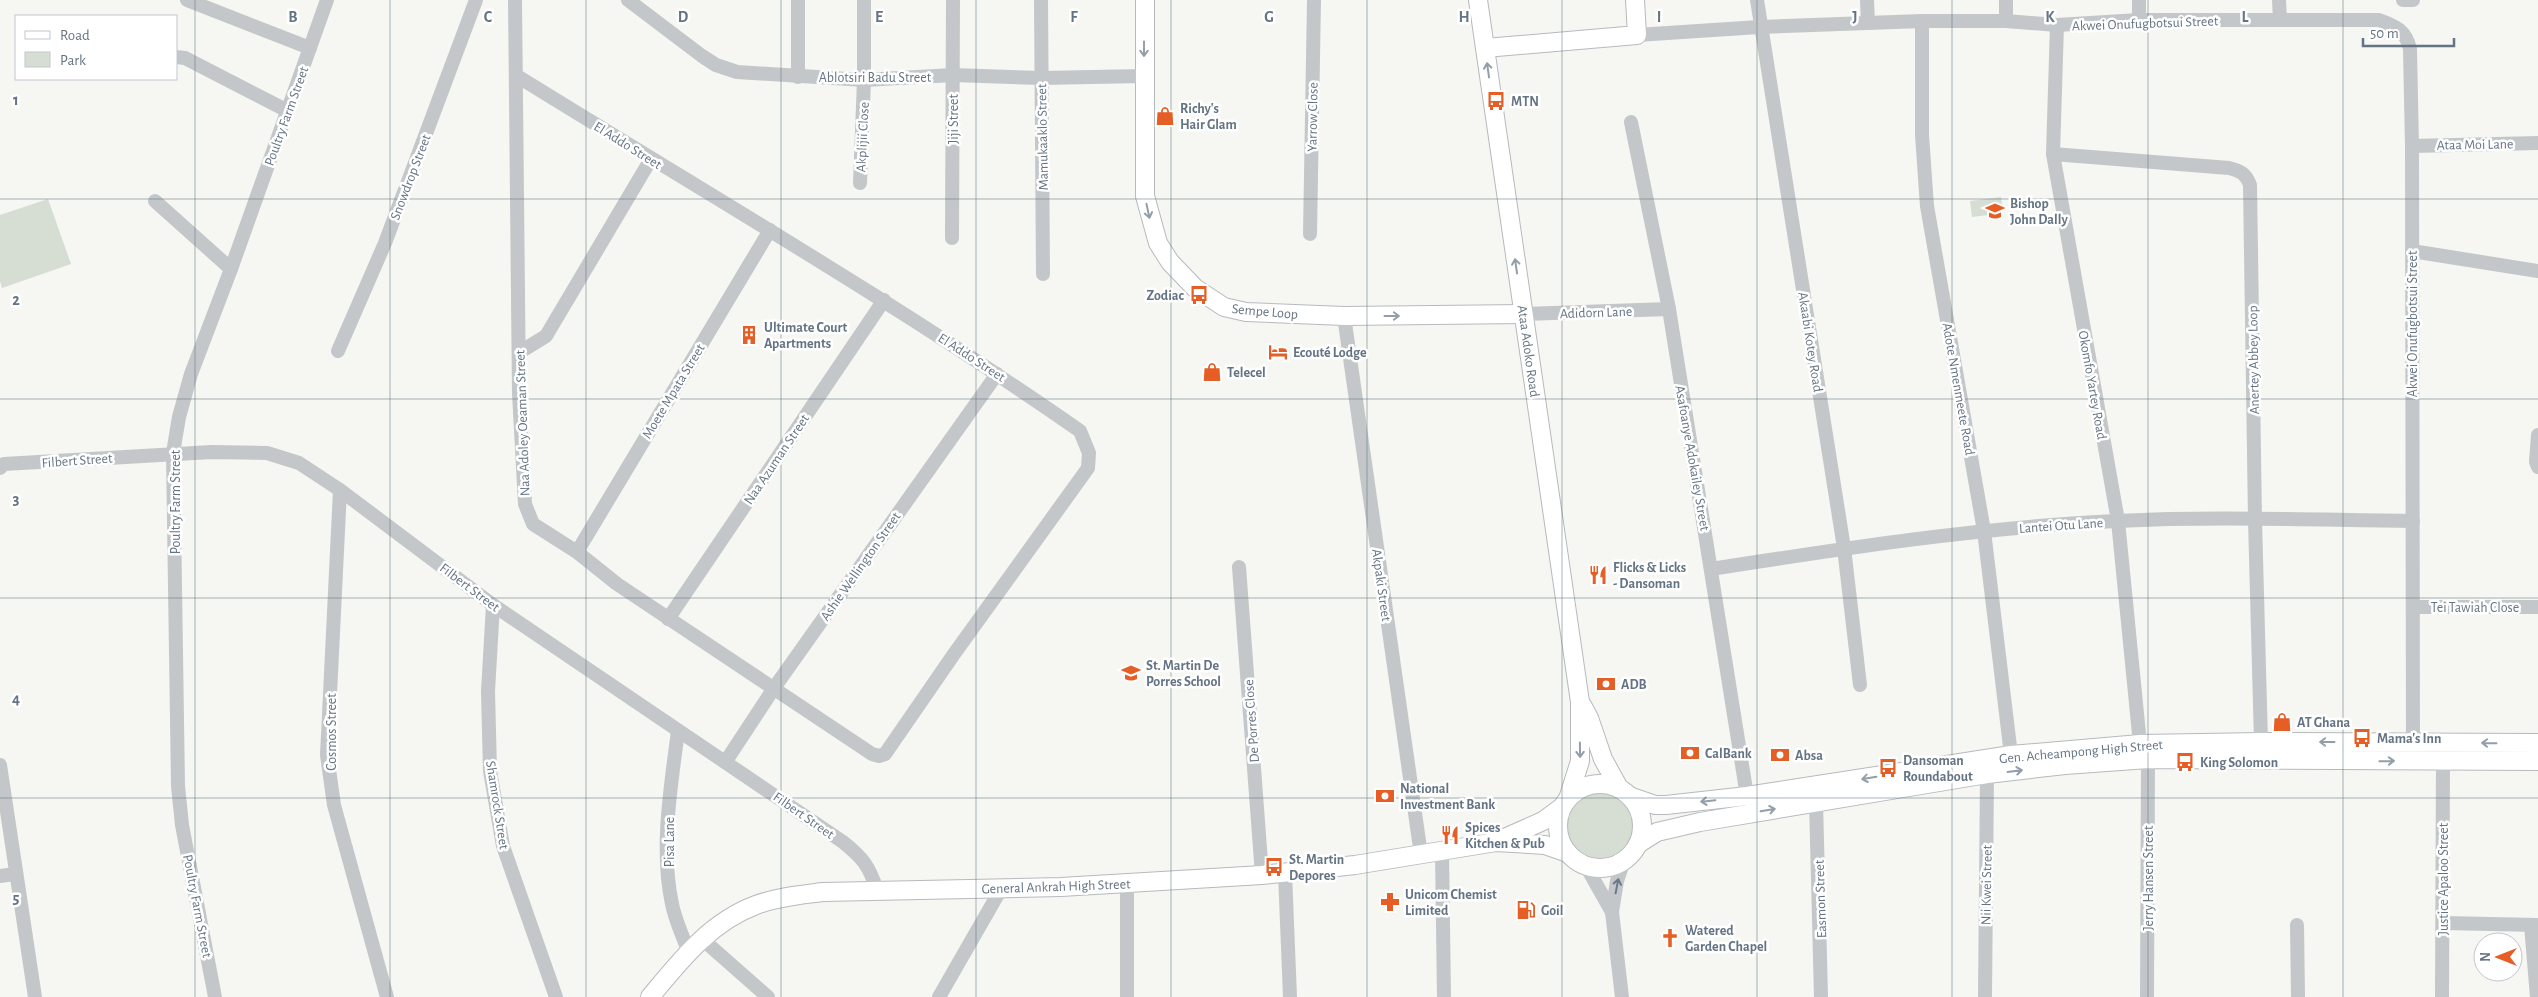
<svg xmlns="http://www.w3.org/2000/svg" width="2538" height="997" viewBox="0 0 2538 997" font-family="'Alegreya Sans',sans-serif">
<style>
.green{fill:#d6ddd3}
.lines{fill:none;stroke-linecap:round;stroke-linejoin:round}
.major-casing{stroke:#b6babe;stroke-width:20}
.minor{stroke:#c3c7ca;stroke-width:14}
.major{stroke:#fff;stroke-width:18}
.oneway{stroke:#939ea9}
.oneway2{stroke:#6a7888}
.grid{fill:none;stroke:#657484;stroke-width:1;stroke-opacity:0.55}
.labels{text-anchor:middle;stroke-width:5;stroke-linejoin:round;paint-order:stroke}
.street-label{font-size:14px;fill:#657484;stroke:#fff}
.poi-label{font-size:14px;font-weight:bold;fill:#657484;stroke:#fff;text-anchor:start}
.grid-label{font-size:16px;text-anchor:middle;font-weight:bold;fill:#657484;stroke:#fff;stroke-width:5;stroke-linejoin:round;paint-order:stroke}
</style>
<rect width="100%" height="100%" fill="#f6f6f2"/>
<g class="green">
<path d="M 2001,197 L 2003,213 L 1972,217 L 1970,201 Z"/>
<path d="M 48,199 L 71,264 L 2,288 L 0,281 L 0,215 Z"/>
<circle cx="1601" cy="827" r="36"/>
</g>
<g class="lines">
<g class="major-casing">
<g id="major">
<path d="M 1145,0 L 1145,196 L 1158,243 L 1170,262 L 1195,288 L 1224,307 L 1246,312 L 1344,316 L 1523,314"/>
<path d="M 1478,0 L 1580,702 L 1580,761 L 1569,796"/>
<path d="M 1485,48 L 1637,35 L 1635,0"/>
<path d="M 1582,705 L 1589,718 L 1603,759 L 1619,788"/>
<circle cx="1600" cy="826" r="42"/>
<path d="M 1629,796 L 1655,805 L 1666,805 L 1747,796 L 2011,755 L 2140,744 L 2261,742 L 2538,743"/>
<path d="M 1498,841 L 1543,821 L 1562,807"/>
<path d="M 1638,844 L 1657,832 L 1700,822 L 1987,774 L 2065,765 L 2148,759 L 2538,761"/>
<path d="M 650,997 C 680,961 710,922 756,905 C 777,897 801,895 823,892 L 1061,887 L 1262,875 L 1355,865 L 1496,842 L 1545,845 L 1568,853"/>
</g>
</g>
<g class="minor">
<path d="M 187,0 L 310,48"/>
<path d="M 515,0 L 519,393 L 525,504 L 533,524 L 577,552 L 617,584 L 872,754 L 879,756 L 885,754 L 954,654 L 1088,468 L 1089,453 L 1080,431 C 898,304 706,193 517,76"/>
<path d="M 628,0 L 702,56 L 716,65 L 737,72 L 864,80 L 953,75 L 1041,78 L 1144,76"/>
<path d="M 1041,0 L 1043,274"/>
<path d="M 1757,0 L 1844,548 L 1860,685"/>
<path d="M 1867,0 L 1868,23"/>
<path d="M 2139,0 L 2139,20"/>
<path d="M 2279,0 L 2280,20"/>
<path d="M 2403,0 L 2413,0"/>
<path d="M 1922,21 L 1922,135 L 1927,206 L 1984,531 L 2011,755"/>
<path d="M 2006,21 L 2006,0"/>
<path d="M 2057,25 L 2053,154 L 2118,521 L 2140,744"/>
<path d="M 1637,35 L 1759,27 L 1922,21 L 2006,21 L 2057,25 L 2139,20 L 2379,20 C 2396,26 2406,31 2410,49 L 2412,146 L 2413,752"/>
<path d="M 176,57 L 185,58 L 288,111"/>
<path d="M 798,77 L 798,0"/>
<path d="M 1631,122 L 1669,309 L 1747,796"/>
<path d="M 2412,146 L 2538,143"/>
<path d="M 2053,154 L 2229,168 C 2241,171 2246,174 2250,185 L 2255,520 L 2261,742"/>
<path d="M 860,183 L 864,80 L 864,0"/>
<path d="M 155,201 L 231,269"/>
<path d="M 1310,234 L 1314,0"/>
<path d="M 952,238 L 953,0"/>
<path d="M 2412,251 L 2538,271"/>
<path d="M 1523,314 L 1669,309"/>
<path d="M 1344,316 L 1421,855"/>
<path d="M 338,351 L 385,243 L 476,0"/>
<path d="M 520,352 L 546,336 L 651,159"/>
<path d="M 2538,435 L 2536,462 L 2538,467"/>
<path d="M 0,468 L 4,464 L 212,452 L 267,453 L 299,463 L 340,490 L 493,605 L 843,842 C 863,858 869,866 877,890"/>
<path d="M 340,490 L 327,755 L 334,805 L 387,997"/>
<path d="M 577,552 L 770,230"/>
<path d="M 1239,567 L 1262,875"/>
<path d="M 1711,569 C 1846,548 1981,527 2117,521 C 2215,516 2314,520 2413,521"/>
<path d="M 493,605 L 488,691 L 490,771 L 503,846 L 556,997"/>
<path d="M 2413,607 L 2538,607"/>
<path d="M 668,619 L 884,300"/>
<path d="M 678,731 C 671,785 660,849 672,904 C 675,920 683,936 688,951"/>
<path d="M 726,761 L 774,688 L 997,374"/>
<path d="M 0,765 L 35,997"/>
<path d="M 1816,802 L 1821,997"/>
<path d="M 1442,851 L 1444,997"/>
<path d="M 1586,866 L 1612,912"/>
<path d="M 1285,873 L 1290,997"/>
<path d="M 0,876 L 15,874"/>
<path d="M 1127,884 L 1127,997"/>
<path d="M 2443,923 L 2538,925"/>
<path d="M 2297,925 L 2298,997"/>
<path d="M 2531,925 L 2537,997"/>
<path d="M 701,938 L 768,997"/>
<path d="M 215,997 L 182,825 L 178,786 L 173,453 L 179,417 L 191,374 L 231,269 L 327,0"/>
<path d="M 939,997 L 1001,889"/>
<path d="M 1622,997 L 1612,912 L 1617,881 L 1624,860"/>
<path d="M 1985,997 L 1987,774"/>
<path d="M 2147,997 L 2148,759"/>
<path d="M 2442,997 L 2443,760"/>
</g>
<use href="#major" class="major"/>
</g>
<defs><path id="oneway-shaft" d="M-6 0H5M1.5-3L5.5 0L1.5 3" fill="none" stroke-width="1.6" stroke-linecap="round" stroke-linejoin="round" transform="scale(1.25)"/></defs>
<g class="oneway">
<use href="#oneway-shaft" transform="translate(1144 49) rotate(90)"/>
<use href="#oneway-shaft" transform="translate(1488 70) rotate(-98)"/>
<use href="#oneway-shaft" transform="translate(1148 211) rotate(78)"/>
<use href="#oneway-shaft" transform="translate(1516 266) rotate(-98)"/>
<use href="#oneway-shaft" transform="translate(1392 316)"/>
<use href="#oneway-shaft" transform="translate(2327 742) rotate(-180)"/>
<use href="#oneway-shaft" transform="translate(2489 743) rotate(-179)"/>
<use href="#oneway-shaft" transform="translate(1580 750) rotate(89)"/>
<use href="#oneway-shaft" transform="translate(2387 761) rotate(-1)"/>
<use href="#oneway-shaft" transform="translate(2015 771) rotate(-7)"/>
<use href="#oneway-shaft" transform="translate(1869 778) rotate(171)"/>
<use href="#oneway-shaft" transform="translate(1708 801) rotate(174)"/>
<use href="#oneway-shaft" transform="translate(1768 810) rotate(-10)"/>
</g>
<use class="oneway2" href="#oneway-shaft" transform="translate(1617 886) rotate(-79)"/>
<path class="grid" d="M 195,0 L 195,997M 390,0 L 390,997M 586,0 L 586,997M 781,0 L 781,997M 976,0 L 976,997M 1171,0 L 1171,997M 1367,0 L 1367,997M 1562,0 L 1562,997M 1757,0 L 1757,997M 1952,0 L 1952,997M 2148,0 L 2148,997M 2343,0 L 2343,997M 0,199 L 2538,199M 0,399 L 2538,399M 0,598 L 2538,598M 0,798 L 2538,798"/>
<defs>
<g id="bus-bare" transform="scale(1.5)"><path d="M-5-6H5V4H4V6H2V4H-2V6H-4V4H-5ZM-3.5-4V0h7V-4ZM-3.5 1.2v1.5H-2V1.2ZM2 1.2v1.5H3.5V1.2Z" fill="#e45e25" stroke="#fff" stroke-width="2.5" paint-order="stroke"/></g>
<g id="shop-bare" transform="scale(1.5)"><path d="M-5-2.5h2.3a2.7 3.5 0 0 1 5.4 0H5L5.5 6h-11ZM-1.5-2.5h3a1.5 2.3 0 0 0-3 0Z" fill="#e45e25" stroke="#fff" stroke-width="2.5" paint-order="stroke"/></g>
<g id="school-bare" transform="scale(1.5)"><path d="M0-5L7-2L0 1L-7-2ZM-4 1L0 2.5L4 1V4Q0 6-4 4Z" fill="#e45e25" stroke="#fff" stroke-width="2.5" paint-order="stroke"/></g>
<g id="building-bare" transform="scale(1.5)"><path d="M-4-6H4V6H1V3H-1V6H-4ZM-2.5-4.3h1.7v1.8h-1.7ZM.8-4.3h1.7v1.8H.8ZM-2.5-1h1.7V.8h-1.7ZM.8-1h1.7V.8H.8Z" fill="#e45e25" stroke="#fff" stroke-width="2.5" paint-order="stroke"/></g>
<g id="hotel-bare" transform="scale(1.5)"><path d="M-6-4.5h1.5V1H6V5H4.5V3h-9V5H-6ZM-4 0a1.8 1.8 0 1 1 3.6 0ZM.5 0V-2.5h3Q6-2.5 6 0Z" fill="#e45e25" stroke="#fff" stroke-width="2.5" paint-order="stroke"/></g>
<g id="restaurant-bare" transform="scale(1.5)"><path d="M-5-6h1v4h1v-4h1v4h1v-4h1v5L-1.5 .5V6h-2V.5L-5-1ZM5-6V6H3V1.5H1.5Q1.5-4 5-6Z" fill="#e45e25" stroke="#fff" stroke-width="2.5" paint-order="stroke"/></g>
<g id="bank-bare" transform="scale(1.5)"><path d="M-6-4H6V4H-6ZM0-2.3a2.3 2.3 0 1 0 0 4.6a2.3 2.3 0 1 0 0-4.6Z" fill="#e45e25" stroke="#fff" stroke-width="2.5" paint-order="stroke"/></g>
<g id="pharmacy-bare" transform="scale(1.5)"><path d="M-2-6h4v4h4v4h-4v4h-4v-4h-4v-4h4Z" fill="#e45e25" stroke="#fff" stroke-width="2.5" paint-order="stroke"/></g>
<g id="fuel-bare" transform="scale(1.5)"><path d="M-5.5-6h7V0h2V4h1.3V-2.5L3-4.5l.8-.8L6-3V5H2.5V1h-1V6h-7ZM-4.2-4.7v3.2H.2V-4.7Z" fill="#e45e25" stroke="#fff" stroke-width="2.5" paint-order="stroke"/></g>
<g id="church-bare" transform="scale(1.5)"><path d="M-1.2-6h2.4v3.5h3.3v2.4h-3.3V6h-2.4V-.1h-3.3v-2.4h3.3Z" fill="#e45e25" stroke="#fff" stroke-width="2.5" paint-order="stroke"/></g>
</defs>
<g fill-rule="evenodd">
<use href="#bus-bare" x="1496" y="101"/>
<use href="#shop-bare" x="1165" y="116"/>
<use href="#school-bare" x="1995" y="211"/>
<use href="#bus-bare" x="1199" y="295"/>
<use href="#building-bare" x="749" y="335"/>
<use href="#hotel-bare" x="1278" y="352"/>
<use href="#shop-bare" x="1212" y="372"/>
<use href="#restaurant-bare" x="1598" y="575"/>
<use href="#school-bare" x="1131" y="673"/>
<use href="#bank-bare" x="1606" y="684"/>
<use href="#shop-bare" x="2282" y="722"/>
<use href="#bus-bare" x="2362" y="738"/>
<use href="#bank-bare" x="1690" y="753"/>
<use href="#bank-bare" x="1780" y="755"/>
<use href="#bus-bare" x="2185" y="762"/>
<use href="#bus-bare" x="1888" y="768"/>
<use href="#bank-bare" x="1385" y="796"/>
<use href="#restaurant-bare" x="1450" y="835"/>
<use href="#bus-bare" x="1274" y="867"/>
<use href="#pharmacy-bare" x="1390" y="902"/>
<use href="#fuel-bare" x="1526" y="910"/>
<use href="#church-bare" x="1670" y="938"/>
</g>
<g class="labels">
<g class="street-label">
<text transform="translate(2145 23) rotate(-2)" y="5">Akwei Onufugbotsui Street</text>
<text x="875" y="82">Ablotsiri Badu Street</text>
<text transform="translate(286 116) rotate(-70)" y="5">Poultry Farm Street</text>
<text transform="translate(1312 117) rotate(-89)" y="5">Yarrow Close</text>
<text transform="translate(953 119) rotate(-90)" y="5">Jiji Street</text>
<text transform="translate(862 137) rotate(-87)" y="5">Akplijii Close</text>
<text transform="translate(1042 137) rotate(-91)" y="5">Mamukaaklo Street</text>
<text transform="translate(2475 144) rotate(-1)" y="5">Ataa Moi Lane</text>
<text transform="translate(628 145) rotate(32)" y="5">El Addo Street</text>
<text transform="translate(410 177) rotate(-69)" y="5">Snowdrop Street</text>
<text transform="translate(1265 311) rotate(5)" y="5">Sempe Loop</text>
<text transform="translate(1596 312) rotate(-2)" y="5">Adidorn Lane</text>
<text transform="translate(2412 324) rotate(-90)" y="5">Akwei Onufugbotsui Street</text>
<text transform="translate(1811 342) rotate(81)" y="5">Akaabi Kotey Road</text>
<text transform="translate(1529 351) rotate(82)" y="5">Ataa Adoko Road</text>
<text transform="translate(972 357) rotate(33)" y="5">El Addo Street</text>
<text transform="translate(2253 360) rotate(-91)" y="5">Anertey Abbey Loop</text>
<text transform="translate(2093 385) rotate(80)" y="5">Okomfo Yartey Road</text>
<text transform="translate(1959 389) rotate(80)" y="5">Adote Nmenmeete Road</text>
<text transform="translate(673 391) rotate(-59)" y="5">Moete Mpata Street</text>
<text transform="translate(522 423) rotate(-92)" y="5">Naa Adoley Oeaman Street</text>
<text transform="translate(1693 458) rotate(80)" y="5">Asafoanye Adokailey Street</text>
<text transform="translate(776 459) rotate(-56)" y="5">Naa Azuman Street</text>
<text transform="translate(77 460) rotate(-4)" y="5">Filbert Street</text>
<text transform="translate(175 502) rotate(-90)" y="5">Poultry Farm Street</text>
<text transform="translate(2061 525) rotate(-4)" y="5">Lantei Otu Lane</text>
<text transform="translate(860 566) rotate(-55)" y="5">Ashie Wellington Street</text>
<text transform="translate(1382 585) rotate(82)" y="5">Akpaki Street</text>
<text transform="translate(470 587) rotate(37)" y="5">Filbert Street</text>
<text x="2475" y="612">Tei Tawiah Close</text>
<text transform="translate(1251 721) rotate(-94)" y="5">De Porres Close</text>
<text transform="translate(331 732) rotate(-90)" y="5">Cosmos Street</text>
<text transform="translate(2081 751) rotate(-5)" y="5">Gen. Acheampong High Street</text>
<text transform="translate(498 805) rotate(81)" y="5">Shamrock Street</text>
<text transform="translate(804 815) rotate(35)" y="5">Filbert Street</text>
<text transform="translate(669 842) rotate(-90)" y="5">Pisa Lane</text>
<text transform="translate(2148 878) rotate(-90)" y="5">Jerry Hansen Street</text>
<text transform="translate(2443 879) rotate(-90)" y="5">Justice Apaloo Street</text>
<text transform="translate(1986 885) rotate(-89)" y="5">Nii Kwei Street</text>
<text transform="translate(1056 886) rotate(-2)" y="5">General Ankrah High Street</text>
<text transform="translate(1820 899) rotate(-92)" y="5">Easmon Street</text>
<text transform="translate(198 906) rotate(79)" y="5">Poultry Farm Street</text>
</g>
<g class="poi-label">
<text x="1511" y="106">MTN</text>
<text x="1180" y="113">Richy's<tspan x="1180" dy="16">Hair Glam</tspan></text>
<text x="2010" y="208">Bishop<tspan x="2010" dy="16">John Dally</tspan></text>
<text x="1184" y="300" text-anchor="end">Zodiac</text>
<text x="764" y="332">Ultimate Court<tspan x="764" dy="16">Apartments</tspan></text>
<text x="1293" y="357">Ecouté Lodge</text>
<text x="1227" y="377">Telecel</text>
<text x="1613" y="572">Flicks &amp; Licks<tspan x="1613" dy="16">- Dansoman</tspan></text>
<text x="1146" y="670">St. Martin De<tspan x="1146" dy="16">Porres School</tspan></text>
<text x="1621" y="689">ADB</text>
<text x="2297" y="727">AT Ghana</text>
<text x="2377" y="743">Mama's Inn</text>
<text x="1705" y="758">CalBank</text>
<text x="1795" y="760">Absa</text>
<text x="1903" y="765">Dansoman<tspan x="1903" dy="16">Roundabout</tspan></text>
<text x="2200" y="767">King Solomon</text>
<text x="1400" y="793">National<tspan x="1400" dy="16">Investment Bank</tspan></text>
<text x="1465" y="832">Spices<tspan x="1465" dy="16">Kitchen &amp; Pub</tspan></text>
<text x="1289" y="864">St. Martin<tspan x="1289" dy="16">Depores</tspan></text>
<text x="1405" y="899">Unicom Chemist<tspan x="1405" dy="16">Limited</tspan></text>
<text x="1541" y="915">Goil</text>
<text x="1685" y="935">Watered<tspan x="1685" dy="16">Garden Chapel</tspan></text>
</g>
</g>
<g class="grid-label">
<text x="293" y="22">B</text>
<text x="488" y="22">C</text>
<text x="683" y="22">D</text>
<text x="879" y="22">E</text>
<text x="1074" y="22">F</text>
<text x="1269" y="22">G</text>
<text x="1464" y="22">H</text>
<text x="1659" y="22">I</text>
<text x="1855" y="22">J</text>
<text x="2050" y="22">K</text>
<text x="2245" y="22">L</text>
<text x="16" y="105">1</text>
<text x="16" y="305">2</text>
<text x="16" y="504">3</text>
<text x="16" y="704">4</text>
<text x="16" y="903">5</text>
</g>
<rect x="15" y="15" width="162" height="65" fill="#ffffff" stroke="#c1c7ce"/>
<rect x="25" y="31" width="25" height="8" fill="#ffffff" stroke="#c1c7ce"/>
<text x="60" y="40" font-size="15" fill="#657484">Road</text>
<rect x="25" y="52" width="25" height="15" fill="#d6ddd3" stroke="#c1c7ce"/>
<text x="60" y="65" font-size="15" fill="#657484">Park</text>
<g transform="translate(2498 957) rotate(270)"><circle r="24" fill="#ffffff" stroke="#c1c7ce"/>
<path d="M0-4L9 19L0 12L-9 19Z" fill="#e45e25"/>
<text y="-8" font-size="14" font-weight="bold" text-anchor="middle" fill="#657484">N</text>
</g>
<path d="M2363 38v8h91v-8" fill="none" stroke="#657484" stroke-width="2.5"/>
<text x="2370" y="38" font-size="15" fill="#657484" stroke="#ffffff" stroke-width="4" paint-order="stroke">50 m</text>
</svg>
